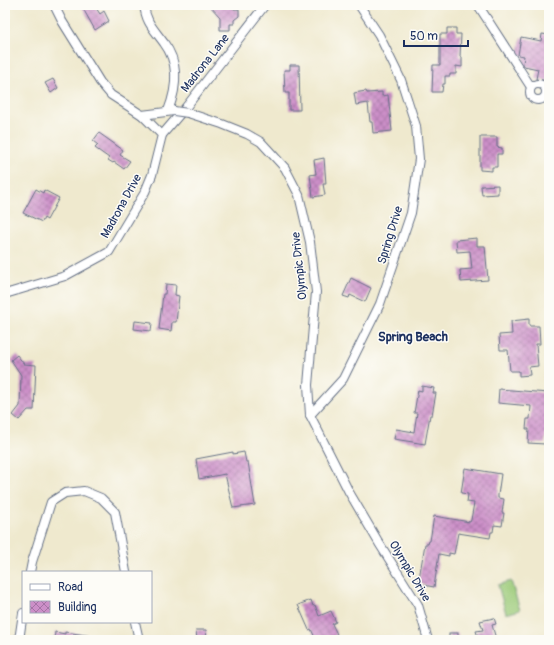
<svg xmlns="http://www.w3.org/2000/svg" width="554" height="645" viewBox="0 0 554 645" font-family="Pangolin,sans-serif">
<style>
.green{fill:#9bca78;stroke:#5b7c6b}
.building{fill:url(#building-cross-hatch)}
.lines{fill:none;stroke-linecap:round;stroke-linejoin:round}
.street-casing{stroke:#657085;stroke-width:10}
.street{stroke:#fff;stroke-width:8}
.street-bridge-casing{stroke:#657085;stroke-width:10;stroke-linecap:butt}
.street-bridge{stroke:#fff;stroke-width:8}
.labels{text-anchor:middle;stroke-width:3;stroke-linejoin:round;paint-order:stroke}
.street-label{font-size:12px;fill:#1b2f5e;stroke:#fdfcf7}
.neighbourhood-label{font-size:13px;font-weight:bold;fill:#1b2f5e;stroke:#fdfcf7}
</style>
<defs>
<pattern id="building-cross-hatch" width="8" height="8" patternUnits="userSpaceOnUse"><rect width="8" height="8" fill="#cc8fc8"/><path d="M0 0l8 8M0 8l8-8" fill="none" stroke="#a575a6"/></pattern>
</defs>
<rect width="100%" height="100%" fill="#fdfcf7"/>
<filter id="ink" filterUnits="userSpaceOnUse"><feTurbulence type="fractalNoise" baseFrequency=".025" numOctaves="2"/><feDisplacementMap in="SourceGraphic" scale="8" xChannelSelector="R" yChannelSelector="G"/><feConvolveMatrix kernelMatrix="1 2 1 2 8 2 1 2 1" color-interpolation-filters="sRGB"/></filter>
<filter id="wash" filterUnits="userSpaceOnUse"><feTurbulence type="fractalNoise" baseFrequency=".012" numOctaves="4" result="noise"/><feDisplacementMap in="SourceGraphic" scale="16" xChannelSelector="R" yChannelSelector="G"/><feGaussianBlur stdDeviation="0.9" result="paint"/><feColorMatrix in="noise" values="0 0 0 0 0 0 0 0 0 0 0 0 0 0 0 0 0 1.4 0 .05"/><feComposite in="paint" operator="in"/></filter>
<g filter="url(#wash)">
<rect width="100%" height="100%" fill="#efe9ce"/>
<path class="green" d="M 511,581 L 520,610 L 506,614 L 498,585 Z"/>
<g id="blocks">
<g class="building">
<path d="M 81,5 L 94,5 L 100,14 L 104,11 L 109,21 L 95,30 Z"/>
<path d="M 209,5 L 230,5 L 234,9 L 239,9 L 239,16 L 234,20 L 234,24 L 230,24 L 230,30 L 220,30 L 220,17 Z"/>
<path d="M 447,28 L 456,28 L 456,34 L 461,34 L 460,57 L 462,57 L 462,67 L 456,66 L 456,74 L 450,74 L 450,76 L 445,76 L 445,84 L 443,84 L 442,92 L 432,92 L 433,65 L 440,65 L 440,34 L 447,34 Z"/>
<path d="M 542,34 L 549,35 L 548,64 L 549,64 L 549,81 L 536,79 L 538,69 L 524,66 L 523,64 L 524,56 L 518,55 L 521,37 L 541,41 Z"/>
<path d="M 290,65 L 299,65 L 300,110 L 289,110 L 289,93 L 285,93 L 284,70 L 290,70 Z"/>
<path d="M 53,79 L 58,88 L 51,93 L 45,83 Z"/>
<path d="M 366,91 L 367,93 L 382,92 L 382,96 L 388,95 L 392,131 L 373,133 L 372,122 L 370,122 L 368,103 L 356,105 L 354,93 Z"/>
<path d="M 99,133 L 123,150 L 120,155 L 130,161 L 124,169 L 114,162 L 113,163 L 108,160 L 109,158 L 95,148 L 98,145 L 93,141 Z"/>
<path d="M 480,137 L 497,137 L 497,147 L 502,148 L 502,154 L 497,154 L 497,167 L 492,167 L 492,171 L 480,170 Z"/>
<path d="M 324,158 L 326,184 L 323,184 L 325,195 L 313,197 L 310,175 L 316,174 L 314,160 Z"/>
<path d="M 498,185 L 498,194 L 482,195 L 481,186 Z"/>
<path d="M 36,189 L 43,193 L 44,190 L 59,198 L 47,220 L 44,218 L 42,222 L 23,213 Z"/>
<path d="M 477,238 L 477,246 L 485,246 L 488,280 L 461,282 L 460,270 L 472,269 L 470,251 L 457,252 L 456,240 Z"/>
<path d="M 351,278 L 371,288 L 365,302 L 350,295 L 349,298 L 343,296 Z"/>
<path d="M 166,284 L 176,285 L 175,295 L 179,296 L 176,322 L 172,322 L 171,331 L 159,329 L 163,294 L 165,294 Z"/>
<path d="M 529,319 L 529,326 L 539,326 L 540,344 L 536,344 L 538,366 L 529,367 L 530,375 L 519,376 L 519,371 L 510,371 L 508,350 L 500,350 L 499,335 L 512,334 L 511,321 Z"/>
<path d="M 135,321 L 152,323 L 151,331 L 134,329 Z"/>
<path d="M 17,355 L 24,364 L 36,365 L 34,410 L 28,410 L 19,420 L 13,415 L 20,406 L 21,375 L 11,360 Z"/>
<path d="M 422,386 L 434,388 L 433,393 L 436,393 L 432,415 L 430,415 L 425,444 L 394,439 L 396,429 L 414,432 L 417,413 L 414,413 L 418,390 L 422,391 Z"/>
<path d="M 499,389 L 548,393 L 549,414 L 548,413 L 545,444 L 528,443 L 529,429 L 526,429 L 527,419 L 530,419 L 531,406 L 498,403 Z"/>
<path d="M 233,452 L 233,454 L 244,452 L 246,462 L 248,462 L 255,505 L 233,508 L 225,474 L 199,479 L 196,459 Z"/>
<path d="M 465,468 L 501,474 L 498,495 L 498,498 L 504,499 L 502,513 L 504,513 L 502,526 L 494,525 L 493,532 L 491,532 L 490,538 L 458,533 L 454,554 L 449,553 L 449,556 L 439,554 L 434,587 L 418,584 L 425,544 L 428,544 L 429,541 L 430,541 L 434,516 L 470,522 L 471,520 L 474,503 L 467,502 L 468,494 L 461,493 Z"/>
<path d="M 311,600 L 313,606 L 315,605 L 319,616 L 331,611 L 336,622 L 332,624 L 337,634 L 335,635 L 337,640 L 316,640 L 311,629 L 309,630 L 298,605 Z"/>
<path d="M 494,618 L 496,624 L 492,625 L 496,639 L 487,640 L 486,638 L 479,640 L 476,631 L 483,630 L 480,621 Z"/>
<path d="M 196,630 L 206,630 L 207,640 L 197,640 Z"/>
<path d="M 55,632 L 65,634 L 65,632 L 93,636 L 93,640 L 54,640 Z"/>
<rect x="449" y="633" width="9" height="7"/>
</g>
</g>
</g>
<g filter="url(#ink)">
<use href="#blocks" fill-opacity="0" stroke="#657085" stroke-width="1"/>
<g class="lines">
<g class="street-casing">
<g id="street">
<path d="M 54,5 L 62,21 L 100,82 L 111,95 L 142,115 L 174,111"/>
<path d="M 144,5 C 146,23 154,29 164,43 C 180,64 177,88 168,111"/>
<path d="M 478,5 L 531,87"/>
<circle cx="538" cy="92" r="8"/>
<path d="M 188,113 L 222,124 L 247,134 L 261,142 L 285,168 L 299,195 L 310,242 L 316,292 L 308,385 L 310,415 L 349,492 L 379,543 L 418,605 L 428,640"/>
<path d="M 162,135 L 186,107 L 265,5"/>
<path d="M 5,294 L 65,276 L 109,252 L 145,192 L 152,175 L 162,135 L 142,115"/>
<path d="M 310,415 L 343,379 L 380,304 L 411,213 L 419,159 L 416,126 L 401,80 L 379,35 L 359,5"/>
<path d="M 30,572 L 32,562 L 51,502 L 65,493 L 84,491 L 101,498 L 115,512 L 126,572"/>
<path d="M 135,622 L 139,640"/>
<path d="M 19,640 L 23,613"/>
</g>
</g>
<use href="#street" class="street"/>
<g class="street-bridge-casing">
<path id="street-bridge" d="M 174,111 L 188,113"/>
</g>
<use href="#street-bridge" class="street-bridge"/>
</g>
</g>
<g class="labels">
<g class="street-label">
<text transform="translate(205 63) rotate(-52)" y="4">Madrona Lane</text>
<text transform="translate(121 206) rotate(-61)" y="4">Madrona Drive</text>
<text transform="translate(390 235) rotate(-73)" y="4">Spring Drive</text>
<text transform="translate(299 266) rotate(-96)" y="4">Olympic Drive</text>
<text transform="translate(410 571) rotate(59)" y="4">Olympic Drive</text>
</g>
<g class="neighbourhood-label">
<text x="413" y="341">Spring Beach</text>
</g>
</g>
<rect width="554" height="645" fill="none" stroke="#fdfcf7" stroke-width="20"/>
<rect x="22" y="571" width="130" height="52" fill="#fdfcf7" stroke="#a3aaba"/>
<rect x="30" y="584" width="20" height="6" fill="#ffffff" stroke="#a3aaba"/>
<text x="58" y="591" font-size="12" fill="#1b2f5e">Road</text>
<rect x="30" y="601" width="20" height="12" fill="url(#building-cross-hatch)" stroke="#a3aaba"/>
<text x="58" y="611" font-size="12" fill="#1b2f5e">Building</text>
<path d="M404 40v6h64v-6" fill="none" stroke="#1b2f5e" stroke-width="2"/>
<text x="410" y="40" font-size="12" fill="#1b2f5e" stroke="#fdfcf7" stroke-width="3" paint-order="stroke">50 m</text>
</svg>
